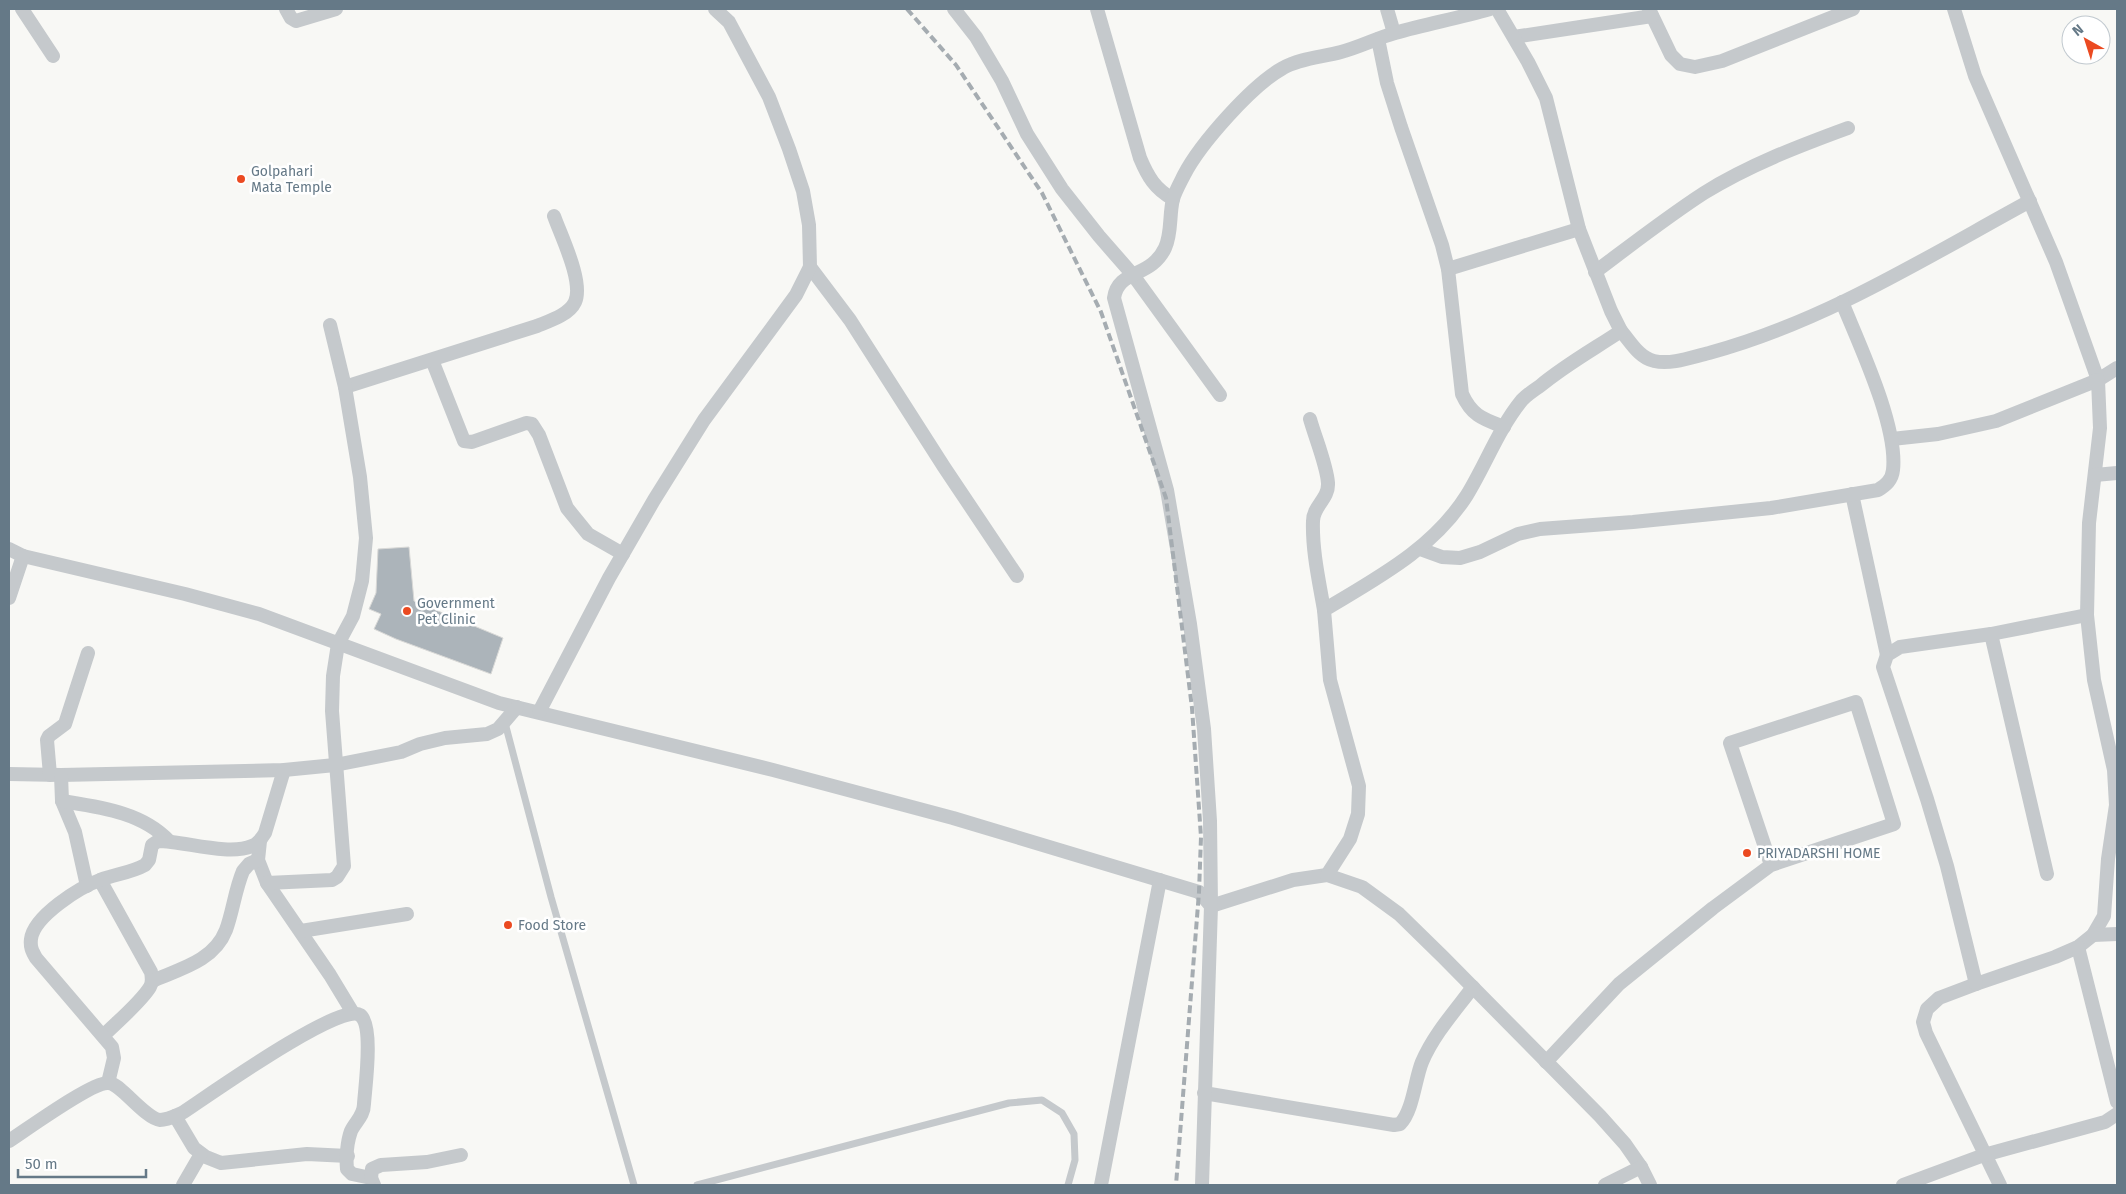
<svg xmlns="http://www.w3.org/2000/svg" width="2126" height="1194" viewBox="0 0 2126 1194" font-family="'Fira Sans',sans-serif">
<style>
.building{fill:#acb4ba;stroke:#d9d9d7}
.lines{fill:none;stroke-linecap:round;stroke-linejoin:round}
.service{stroke:#c5c9cc;stroke-width:7}
.minor{stroke:#c5c9cc;stroke-width:14}
.rail{stroke:#a5acb1;stroke-width:4;stroke-dasharray:8 4;stroke-linecap:butt}
.poi-dot{fill:#eb4a21;stroke:#fff;stroke-width:2}
.labels{text-anchor:middle;stroke-width:5;stroke-linejoin:round;paint-order:stroke}
.poi-label{font-size:14px;fill:#657987;stroke:#fff;text-anchor:start}
</style>
<rect width="100%" height="100%" fill="#f8f8f5"/>
<path class="building" d="M 409,547 L 414,601 L 503,638 L 491,674 L 396,639 L 374,629 L 381,614 L 369,609 L 376,593 L 378,549 Z"/>
<g class="lines">
<g class="service">
<path d="M 505,723 L 551,897 L 634,1185"/>
<path d="M 697,1185 L 1009,1103 L 1042,1100 L 1062,1113 L 1074,1134 L 1075,1160 L 1068,1185"/>
</g>
<g class="minor">
<path d="M 22,9 L 53,56"/>
<path d="M 286,9 L 291,18 L 296,21 L 336,9"/>
<path d="M 715,9 L 729,22 L 769,97 L 789,149 L 803,191 L 809,225 L 810,267 L 850,320 L 944,467 L 1017,576"/>
<path d="M 954,9 L 976,37 L 1002,81 L 1027,134 L 1062,189 L 1099,236 L 1133,275 L 1220,395"/>
<path d="M 1097,9 L 1140,158 C 1148,177 1155,189 1173,199"/>
<path d="M 1387,9 L 1394,33"/>
<path d="M 1649,9 L 1671,55 L 1680,64 L 1695,67 L 1722,61 L 1853,9"/>
<path d="M 1954,9 L 1975,76 L 2056,262 L 2098,380 L 2117,368"/>
<path d="M 1514,37 L 1652,16"/>
<path d="M 1378,39 L 1387,83 L 1401,127 L 1442,245 L 1448,269 L 1462,394 C 1472,416 1483,419 1504,427"/>
<path d="M 1448,269 L 1579,229"/>
<path d="M 1595,272 C 1631,245 1667,217 1704,193 C 1749,165 1799,146 1848,128"/>
<path d="M 1621,331 C 1630,341 1639,358 1654,361 C 1672,365 1692,357 1709,353 C 1824,322 1927,257 2030,201"/>
<path d="M 432,360 L 464,441 L 472,442 L 526,423 L 532,424 L 539,435 L 567,508 L 588,534 L 623,554"/>
<path d="M 345,387 L 537,326 C 549,321 569,315 575,302 C 584,282 561,236 554,216"/>
<path d="M 1310,419 C 1315,437 1327,466 1328,483 C 1329,499 1313,506 1313,521 C 1312,550 1319,581 1324,610"/>
<path d="M 1892,439 L 1938,434 L 1996,421 L 2098,380 L 2100,428 L 2089,523 L 2087,615 L 2094,680 L 2114,770 L 2116,805 L 2108,859 L 2104,916 L 2093,935 L 2078,947 L 2055,957 L 1976,984 L 1939,998 L 1927,1009 L 1923,1022 L 1926,1033 L 2000,1185"/>
<path d="M 2095,475 L 2117,473"/>
<path d="M 1852,494 L 1887,655"/>
<path d="M 9,549 L 23,556 L 185,594 L 259,614 L 499,703 L 773,770 L 953,818 L 1199,892 L 1211,906 L 1293,880 L 1327,875 L 1362,887 L 1399,914 L 1443,957 L 1600,1116 L 1625,1144 L 1641,1167 L 1650,1185"/>
<path d="M 1420,549 L 1442,557 L 1460,558 L 1480,552 L 1518,534 L 1540,529 L 1633,522 L 1771,508 L 1878,490 C 1886,485 1892,480 1893,470 C 1898,426 1859,344 1842,302"/>
<path d="M 9,598 L 23,556"/>
<path d="M 1991,634 L 2047,874"/>
<path d="M 539,712 L 609,578 L 654,500 L 704,420 L 796,295 L 810,267"/>
<path d="M 9,774 L 61,775 L 284,770 L 335,765 L 401,752 L 420,744 L 445,738 L 487,734 L 498,729 L 517,707"/>
<path d="M 50,775 L 47,740 L 49,736 L 65,724 L 88,653"/>
<path d="M 61,775 L 62,801 L 75,832 L 87,886"/>
<path d="M 62,801 C 99,807 142,812 169,841"/>
<path d="M 260,841 L 258,860 L 267,883 L 330,975 L 353,1013"/>
<path d="M 1327,875 L 1350,839 L 1358,814 L 1359,786 L 1330,680 L 1324,610 C 1377,578 1433,549 1467,495 C 1486,464 1499,428 1522,400 C 1527,395 1534,390 1540,386 C 1565,365 1594,349 1621,331 L 1611,311 L 1579,229 L 1546,98 L 1528,62 L 1497,9"/>
<path d="M 100,880 L 151,972 C 152,977 153,982 150,987 C 141,1002 117,1022 104,1035"/>
<path d="M 267,883 L 332,880 L 337,877 L 344,866 L 332,711 L 333,676 L 338,644 L 353,616 L 362,581 L 366,538 L 360,477 L 345,387 L 330,325"/>
<path d="M 301,931 L 407,914"/>
<path d="M 2093,935 L 2117,934"/>
<path d="M 2078,947 L 2117,1102"/>
<path d="M 152,981 C 180,969 214,961 226,930 C 233,911 235,890 243,871 L 249,864 L 258,860"/>
<path d="M 1976,984 L 1947,866 L 1927,799 L 1883,667 L 1887,655 L 1900,647 L 1991,634 L 2087,615"/>
<path d="M 1546,1062 L 1619,984 L 1713,908 L 1771,865 L 1730,743 L 1856,702 L 1894,824 L 1771,865"/>
<path d="M 108,1083 L 114,1058 L 112,1047 L 36,958 C 32,951 30,947 31,939 C 34,916 80,887 100,880 C 115,874 131,873 145,865 L 149,860 L 152,845 L 158,841 C 184,841 228,856 252,846 C 258,844 262,838 265,833 L 284,770"/>
<path d="M 1204,1093 L 1394,1125 L 1400,1124 C 1413,1111 1415,1079 1422,1062 C 1434,1034 1455,1011 1473,987"/>
<path d="M 175,1116 L 194,1148 L 206,1157 L 221,1163 L 307,1154 L 348,1156"/>
<path d="M 9,1141 C 26,1130 92,1082 108,1083 C 112,1083 118,1087 121,1090 C 130,1097 149,1119 160,1120 C 168,1120 175,1116 182,1113 C 205,1098 341,1001 360,1015 C 374,1025 365,1088 364,1104 C 364,1116 355,1122 351,1131 C 347,1142 346,1158 347,1169 L 352,1174 L 371,1178 L 374,1185"/>
<path d="M 371,1178 L 372,1169 L 381,1165 L 427,1162 L 461,1155"/>
<path d="M 183,1185 L 201,1154"/>
<path d="M 1101,1185 L 1160,880"/>
<path d="M 1202,1185 L 1211,906 L 1210,821 L 1204,729 L 1190,624 L 1167,490 L 1114,298 C 1118,269 1151,278 1165,248 C 1172,233 1169,215 1173,199 C 1175,192 1180,183 1184,175 C 1200,144 1252,85 1283,68 C 1300,58 1323,57 1341,52 C 1360,47 1377,38 1395,33 C 1427,24 1459,18 1490,9"/>
<path d="M 1605,1185 L 1641,1167"/>
<path d="M 1903,1185 L 1984,1155 L 2105,1122 L 2117,1114"/>
</g>
<path class="rail" d="M 907,9 L 956,65 L 1042,193 L 1101,312 L 1166,498 L 1192,708 L 1201,837 L 1199,892 L 1176,1185"/>
</g>
<g class="poi-dot">
<circle cx="241" cy="179" r="5"/>
<circle cx="407" cy="611" r="5"/>
<circle cx="1747" cy="853" r="5"/>
<circle cx="508" cy="925" r="5"/>
</g>
<g class="labels">
<g class="poi-label">
<text x="251" y="176">Golpahari<tspan x="251" dy="16">Mata Temple</tspan></text>
<text x="417" y="608">Government<tspan x="417" dy="16">Pet Clinic</tspan></text>
<text x="1757" y="858">PRIYADARSHI HOME</text>
<text x="518" y="930">Food Store</text>
</g>
</g>
<rect width="2126" height="1194" fill="none" stroke="#657987" stroke-width="20"/>
<g transform="translate(2086 40) rotate(321)"><circle r="24" fill="#ffffff" stroke="#c1c9cf"/>
<path d="M0-4L9 19L0 12L-9 19Z" fill="#eb4a21"/>
<text y="-8" font-size="14" font-weight="bold" text-anchor="middle" fill="#657987">N</text>
</g>
<path d="M18 1169v8h128v-8" fill="none" stroke="#657987" stroke-width="2.5"/>
<text x="25" y="1169" font-size="15" fill="#657987" stroke="#ffffff" stroke-width="4" paint-order="stroke">50 m</text>
</svg>
